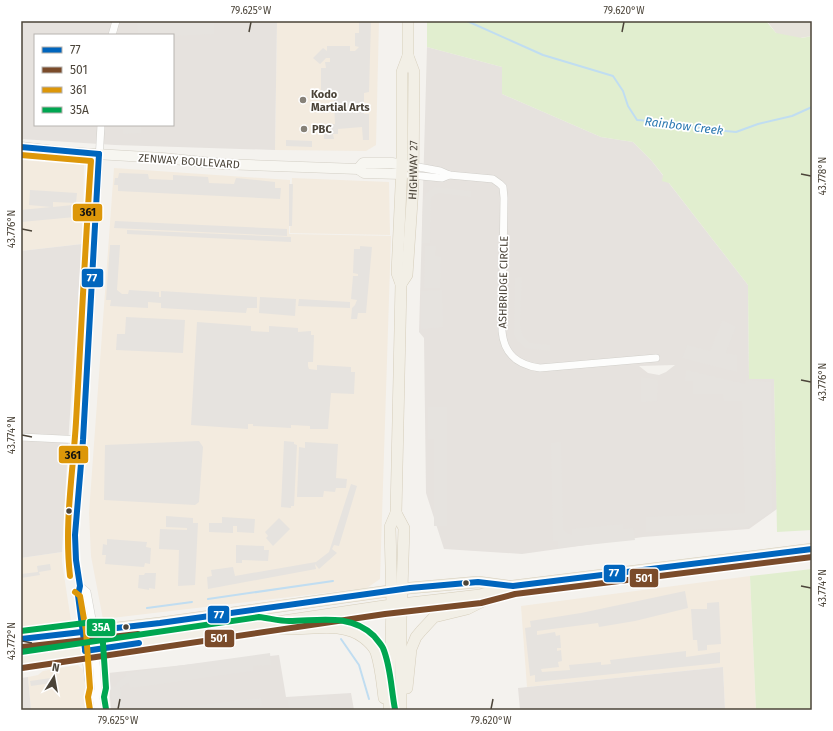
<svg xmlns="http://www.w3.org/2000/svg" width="833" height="731" viewBox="0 0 833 731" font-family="'Fira Sans',sans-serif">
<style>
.residential{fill:#e7e4dc}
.commercial{fill:#f3ebdf}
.industrial{fill:#e6e2de;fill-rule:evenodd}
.green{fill:#e1eecf}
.parking{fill:#e6e3df}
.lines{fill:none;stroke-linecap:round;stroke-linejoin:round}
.stream{stroke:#c0ddf1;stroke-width:2}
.street-casing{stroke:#d2d0cb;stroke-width:8}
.secondary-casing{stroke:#d3cfc5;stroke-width:11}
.primary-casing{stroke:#d6cebb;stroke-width:12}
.street{stroke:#fdfdfc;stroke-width:7}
.secondary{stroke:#f7f6f1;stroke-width:10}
.primary{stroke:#f2efe6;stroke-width:11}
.bus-1-casing{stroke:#fff;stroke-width:9}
.bus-2-casing{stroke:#fff;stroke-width:9}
.bus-3-casing{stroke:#fff;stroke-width:9}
.bus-4-casing{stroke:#fff;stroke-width:9}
.bus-1{stroke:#0065bd;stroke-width:6}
.bus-2{stroke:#7a4b2a;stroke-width:6}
.bus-3{stroke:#dd9709;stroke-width:6}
.bus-4{stroke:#00a651;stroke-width:6}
.ticks{fill:none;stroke:#4b4439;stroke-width:1.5}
.poi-dot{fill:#868178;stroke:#fff;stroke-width:1.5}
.bus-dot{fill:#4b4439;stroke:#fff;stroke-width:1.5}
.labels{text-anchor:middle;stroke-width:3.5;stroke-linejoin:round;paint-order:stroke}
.poi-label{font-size:11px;font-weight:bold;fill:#4b4439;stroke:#fff;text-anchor:start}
.street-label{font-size:11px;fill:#4b4439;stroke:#fff}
.water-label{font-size:12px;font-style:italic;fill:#2e7ab2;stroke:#fff}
.line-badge{stroke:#fff;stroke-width:1.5}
.badge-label{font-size:11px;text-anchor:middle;font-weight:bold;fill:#fff}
.pale-badge-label{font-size:11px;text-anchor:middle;font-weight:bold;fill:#111}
.neatline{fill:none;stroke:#4b4439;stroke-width:1.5}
.ticks-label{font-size:10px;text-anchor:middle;fill:#4b4439}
</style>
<rect width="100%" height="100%" fill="#f4f2ee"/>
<path class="residential" d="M 767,21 L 812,21 L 812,36 L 782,41 Z"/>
<g class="commercial">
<path d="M 277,21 L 379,21 L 376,145 L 366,151 L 275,150 Z"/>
<path d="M 21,160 L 84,165 L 82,244 L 21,251 Z"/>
<path d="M 114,168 L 290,180 L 289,234 L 391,236 L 380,579 L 367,588 L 103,619 L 91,556 L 89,513 Z"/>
<path d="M 292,178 L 389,182 L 390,235 L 290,233 Z"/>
<path d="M 62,552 L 62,562 L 71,621 L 68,625 L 21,631 L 21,558 Z"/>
<path d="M 750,576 L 756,710 L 725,710 L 723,667 L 527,687 L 521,606 Z"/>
<path d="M 78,665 L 83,670 L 88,710 L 31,710 L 28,677 L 38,675 L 43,671 Z"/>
</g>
<g class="industrial">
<path d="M 21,21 L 277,21 L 275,150 L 115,145 L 21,139 ZM 35,35 L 173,35 L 173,125 L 35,125 Z"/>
<path d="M 427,47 L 502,67 L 502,94 L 601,137 L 633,142 L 651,160 L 748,285 L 749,378 L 774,378 L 777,509 L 749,529 L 643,537 L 522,554 L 444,549 L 426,493 L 424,338 L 419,332 ZM 675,365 L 666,372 L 659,375 L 648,373 L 639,366 Z"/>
<path d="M 82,244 L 69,429 L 62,552 L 21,558 L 21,251 Z"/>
<path d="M 279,655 L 286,697 L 351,693 L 354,710 L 111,710 L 108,673 Z"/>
<path d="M 723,667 L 725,710 L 520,710 L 518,688 Z"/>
<path d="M 28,677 L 31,710 L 21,710 L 21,678 Z"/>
</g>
<g class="green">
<path d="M 427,21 L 766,21 L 776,33 L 802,38 L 812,36 L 812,530 L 777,532 L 774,379 L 749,379 L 748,285 L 669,183 L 662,181 L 663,175 L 651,160 L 633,142 L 601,137 L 502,94 L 502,67 L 427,47 Z"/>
<path d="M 812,569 L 812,710 L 756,710 L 750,576 Z"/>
</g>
<g class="parking">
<path d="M 137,21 L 214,21 L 214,34 L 173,36 L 138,35 Z"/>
<path d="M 359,21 L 371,21 L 369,92 L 364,93 L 364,114 L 369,114 L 369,140 L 363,140 L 362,127 L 338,129 L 338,134 L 333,134 L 334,139 L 324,139 L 324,125 L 335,124 L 334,100 L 326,100 L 325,95 L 321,95 L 321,68 L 326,68 L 325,62 L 330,62 L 330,58 L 326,58 L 320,64 L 313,58 L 323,48 L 327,51 L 327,46 L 350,46 L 350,51 L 355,51 L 359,47 L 355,46 L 355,33 L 359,33 Z"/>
<path d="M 120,125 L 141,125 L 141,133 L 123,134 L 123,129 L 120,129 Z"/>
<path d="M 286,140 L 312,141 L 312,147 L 286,146 Z"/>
<path d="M 119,173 L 148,174 L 149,179 L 173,180 L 173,175 L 208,177 L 209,183 L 234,184 L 236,178 L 275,182 L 275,188 L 281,188 L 280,199 L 118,191 L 118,185 L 114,185 L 115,178 L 118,178 Z"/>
<path d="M 289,184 L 293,184 L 292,226 L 289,226 Z"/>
<path d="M 434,187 L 471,191 L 471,197 L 439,193 L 434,195 L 431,198 L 430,243 L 422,243 L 423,201 L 426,193 Z"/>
<path d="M 30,190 L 77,193 L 76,203 L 53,202 L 53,207 L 73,205 L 75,217 L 21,222 L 21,210 L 51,207 L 29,205 Z"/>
<path d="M 115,221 L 287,229 L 287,236 L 114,228 Z"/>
<path d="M 127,230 L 291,237 L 291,242 L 127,234 Z"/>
<path d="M 110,245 L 120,245 L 117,290 L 122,294 L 128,294 L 129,290 L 159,292 L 159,297 L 161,297 L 161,291 L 257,297 L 257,308 L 247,308 L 246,313 L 161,308 L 161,303 L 148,302 L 148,308 L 110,306 L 111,300 L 106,300 Z"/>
<path d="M 360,246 L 372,247 L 366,313 L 358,313 L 357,319 L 351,319 L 352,308 L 355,305 L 357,300 L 351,299 L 353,276 L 358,276 L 358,274 L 353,273 L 354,249 L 360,249 Z"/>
<path d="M 425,246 L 436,246 L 435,256 L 441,257 L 440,288 L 424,288 Z"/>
<path d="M 522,277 L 520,325 L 523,336 L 531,343 L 550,345 L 550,351 L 525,348 L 518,342 L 514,334 L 515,278 Z"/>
<path d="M 442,290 L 443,327 L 421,329 L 421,291 Z"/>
<path d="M 260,297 L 296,299 L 295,316 L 259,313 Z"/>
<path d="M 299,299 L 350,302 L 350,308 L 298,306 Z"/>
<path d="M 126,317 L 185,320 L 183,353 L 116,350 L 117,334 L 125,334 Z"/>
<path d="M 722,320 L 736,327 L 726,353 L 737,355 L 737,372 L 682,358 L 687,345 L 710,351 Z"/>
<path d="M 197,322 L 251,326 L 251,331 L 269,332 L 269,326 L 298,328 L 298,332 L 311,331 L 311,335 L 314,335 L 313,362 L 308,362 L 308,366 L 309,369 L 317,370 L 317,365 L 351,367 L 351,372 L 355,372 L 354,394 L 331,393 L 328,429 L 310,429 L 310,426 L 291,425 L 291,428 L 253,426 L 253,424 L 248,424 L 248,429 L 191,425 Z"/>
<path d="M 686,370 L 745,384 L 746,380 L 771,382 L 772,511 L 748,527 L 646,532 L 646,517 L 745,513 L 742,401 L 724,401 L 723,394 L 693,394 L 693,381 L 685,381 Z"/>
<path d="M 641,377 L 658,380 L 657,401 L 641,402 Z"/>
<path d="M 428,407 L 447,407 L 447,526 L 434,526 L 434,439 L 428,439 Z"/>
<path d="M 199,441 L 203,447 L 199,502 L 195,505 L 104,500 L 105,445 Z"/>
<path d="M 284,441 L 294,442 L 294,444 L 297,445 L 294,506 L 291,506 L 291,508 L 281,507 Z"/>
<path d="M 305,442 L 338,444 L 336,478 L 347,479 L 346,488 L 336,488 L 335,492 L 324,491 L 323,497 L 297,497 L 299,447 L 305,448 Z"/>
<path d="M 561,442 L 563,528 L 567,533 L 572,535 L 572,529 L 623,524 L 623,529 L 633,528 L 635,540 L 558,548 L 558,541 L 553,541 L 551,443 Z"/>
<path d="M 351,484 L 357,486 L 339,546 L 334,545 L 332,549 L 337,553 L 319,569 L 315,564 L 316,569 L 208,589 L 207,577 L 212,576 L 211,570 L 233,567 L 235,576 L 316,562 L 329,552 Z"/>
<path d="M 166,516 L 193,518 L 193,523 L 198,523 L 195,585 L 178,586 L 179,550 L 159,549 L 160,529 L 187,530 L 187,528 L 166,527 Z"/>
<path d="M 222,517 L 255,519 L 254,533 L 237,532 L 237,526 L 233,526 L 233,533 L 209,532 L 209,523 L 222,523 Z"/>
<path d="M 279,518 L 290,529 L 273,546 L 266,538 L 268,536 L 265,532 Z"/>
<path d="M 107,539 L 147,542 L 146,547 L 151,548 L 150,564 L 145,563 L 144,567 L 105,564 L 106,555 L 102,555 L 103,544 L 107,545 Z"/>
<path d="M 236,545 L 264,546 L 264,550 L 269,550 L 268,561 L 242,560 L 242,563 L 236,563 Z"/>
<path d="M 50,564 L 51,570 L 39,572 L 40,575 L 21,578 L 21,574 L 38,572 L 37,566 Z"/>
<path d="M 145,573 L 156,573 L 155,589 L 149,588 L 149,590 L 138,588 L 139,575 L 144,575 Z"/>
<path d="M 685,591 L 688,608 L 635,621 L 599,627 L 598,623 L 537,631 L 537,635 L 555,632 L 556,636 L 560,635 L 561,648 L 557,648 L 557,651 L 561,650 L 562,661 L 558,662 L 559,667 L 541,669 L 542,672 L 570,670 L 569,665 L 601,662 L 601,665 L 611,664 L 610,660 L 686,651 L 686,657 L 720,652 L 720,663 L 535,682 L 535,675 L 530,676 L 525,628 L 531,627 L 530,621 L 581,613 Z"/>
<path d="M 719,602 L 721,644 L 707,645 L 707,650 L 698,651 L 697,640 L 693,640 L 691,609 L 707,609 L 707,603 Z"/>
<path d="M 270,653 L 271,665 L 253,666 L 253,671 L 130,688 L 129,682 L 120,688 L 123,710 L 113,710 L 111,687 L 116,686 L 118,682 L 126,676 L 126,673 Z"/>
<path d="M 51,678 L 52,683 L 31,686 L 30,681 Z"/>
<path d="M 327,696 L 328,700 L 330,700 L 331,709 L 301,710 L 301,708 L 300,710 L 289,710 L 288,700 Z"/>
<path d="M 261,698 L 262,706 L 228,710 L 158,710 Z"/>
</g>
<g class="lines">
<g class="stream">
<path d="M 467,21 L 543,55 L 613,76 L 623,91 L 628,106 L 637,120 L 678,123 L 704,129 L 736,132 L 758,124 L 792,116 L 812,107"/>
<path d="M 208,599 L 333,581"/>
<path d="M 147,608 L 192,602"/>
<path d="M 341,639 L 359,665 L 369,699"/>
</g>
<g class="street-casing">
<g id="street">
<path d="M 112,35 L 116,21"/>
<path d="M 413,166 L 440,171 L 449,175 L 493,179 L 500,184 L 503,187 L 504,198 L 502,331 C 504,355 518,365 540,368 L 656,358"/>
<path d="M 410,175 L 442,178 L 449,175"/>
<path d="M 21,437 L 83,440"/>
<path d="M 80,586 L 87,592 L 94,630 L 98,689 L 96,697 L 98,710"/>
<path d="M 96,697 L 90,691 L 78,595 L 80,586 L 76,560 L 75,535 L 83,440 L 101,125"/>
</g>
</g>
<g class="secondary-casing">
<g id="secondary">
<path d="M 21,147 L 62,152 L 163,158 L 223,164 L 358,169 L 364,173 L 401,174"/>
<path d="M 358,169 L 363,163 L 392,163 L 409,166"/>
</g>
</g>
<g class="primary-casing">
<g id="primary">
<path id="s1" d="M 401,284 L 407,275 L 413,187 L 414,72 L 408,56"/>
<path d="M 396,513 L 404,528 L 401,619 L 401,710"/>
<path d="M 269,626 C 276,628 283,629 290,629 C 315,629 344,622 364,638 C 369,642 374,647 376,652 C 381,667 382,683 384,698"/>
<path d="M 21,639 L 160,623 L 410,588 L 478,582 L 508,586"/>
<path d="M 21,660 L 384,606 L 480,595 L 513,586 L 812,549"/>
<path d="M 407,688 L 411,649 L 416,637 L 421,631 L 434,617 L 467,609 L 491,597"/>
<path d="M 389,710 L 392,605 L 390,527 L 396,513 L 401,284 L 397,273 L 402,165 L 402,72 L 408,56 L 408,21"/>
</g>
</g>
<use href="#street" class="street"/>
<use href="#secondary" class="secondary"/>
<use href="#primary" class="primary"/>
<g class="bus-1-casing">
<g id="bus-1">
<path d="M 21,147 L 99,154"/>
<path d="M 21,639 L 160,623 L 410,588 L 478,582 L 513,586 L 812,549"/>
<path d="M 85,649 L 78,595 L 80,586 L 76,560 L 75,535 L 83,440 L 99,154"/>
<path d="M 85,651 L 139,643"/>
</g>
</g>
<g class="bus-2-casing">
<g id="bus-2">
<path d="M 22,647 L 138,634"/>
<path d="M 22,668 L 385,614 L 481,603 L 515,594 L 812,557"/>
</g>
</g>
<g class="bus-3-casing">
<g id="bus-3">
<path d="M 21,155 L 91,161 C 85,248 81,335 76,422 C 73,473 64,524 70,576"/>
<path d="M 75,592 L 80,596 L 86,631 L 90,688 L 88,697 L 90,710"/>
</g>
</g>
<g class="bus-4-casing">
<g id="bus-4">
<path d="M 21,631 L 93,622 L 99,624 L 102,629 L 106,688 L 104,697 L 106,709"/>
<path d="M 21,652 L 259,617 C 269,618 279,621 289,621 C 319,621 350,613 374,636 C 377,640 381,644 383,648 C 391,667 391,689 395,709"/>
</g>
</g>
<use href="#bus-1" class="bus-1"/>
<use href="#bus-2" class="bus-2"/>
<use href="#bus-3" class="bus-3"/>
<use href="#bus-4" class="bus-4"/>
</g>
<path class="ticks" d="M 249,32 L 251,22M 622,32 L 624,22M 801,174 L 811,176M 22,229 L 32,231M 801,380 L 811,382M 22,435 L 32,437M 801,586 L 811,588M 22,641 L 32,643M 118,709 L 120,699M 491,709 L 493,699"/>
<g class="poi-dot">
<circle cx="303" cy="100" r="4"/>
<circle cx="304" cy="129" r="4"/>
</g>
<g class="bus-dot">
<circle cx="69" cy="511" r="3.5"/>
<circle cx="466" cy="583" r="3.5"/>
<circle cx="126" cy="627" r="3.5"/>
</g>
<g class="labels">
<g class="poi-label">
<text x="311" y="98">Kodo<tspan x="311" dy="13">Martial Arts</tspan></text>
<text x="312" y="133">PBC</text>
</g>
<g class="street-label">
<text transform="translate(189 161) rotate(4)" y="4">ZENWAY BOULEVARD</text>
<text dy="4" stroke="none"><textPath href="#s1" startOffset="116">HIGHWAY 27</textPath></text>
<text transform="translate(503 282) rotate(-89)" y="4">ASHBRIDGE CIRCLE</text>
</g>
<g class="water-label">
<text transform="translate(684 126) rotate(7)" y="4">Rainbow Creek</text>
</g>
</g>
<g class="line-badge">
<rect x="72" y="203" width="31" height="19" rx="4" fill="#dd9709"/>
<rect x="81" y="268" width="23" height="20" rx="4" fill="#0065bd"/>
<rect x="58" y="445" width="31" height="19" rx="4" fill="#dd9709"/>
<rect x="603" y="564" width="23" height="19" rx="4" fill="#0065bd"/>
<rect x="629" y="568" width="30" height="20" rx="4" fill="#7a4b2a"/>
<rect x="207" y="605" width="23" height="19" rx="4" fill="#0065bd"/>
<rect x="86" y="618" width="30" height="19" rx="4" fill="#00a651"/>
<rect x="204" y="629" width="31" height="19" rx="4" fill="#7a4b2a"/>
</g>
<g class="badge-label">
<text x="92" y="282">77</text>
<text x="614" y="577">77</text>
<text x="644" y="582">501</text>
<text x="219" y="619">77</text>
<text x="101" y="631">35A</text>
<text x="219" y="642">501</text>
</g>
<g class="pale-badge-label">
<text x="88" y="216">361</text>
<text x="73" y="459">361</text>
</g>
<rect width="833" height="731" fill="none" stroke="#ffffff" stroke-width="44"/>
<rect x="34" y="34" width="140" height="92" fill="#ffffff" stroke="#b7b4b0"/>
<rect x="42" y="47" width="20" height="6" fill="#0065bd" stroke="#b7b4b0"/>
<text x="70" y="54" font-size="12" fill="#4b4439">77</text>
<rect x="42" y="67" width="20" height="6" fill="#7a4b2a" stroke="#b7b4b0"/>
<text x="70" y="74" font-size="12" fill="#4b4439">501</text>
<rect x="42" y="87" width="20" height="6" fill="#dd9709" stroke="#b7b4b0"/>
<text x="70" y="94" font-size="12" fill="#4b4439">361</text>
<rect x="42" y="107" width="20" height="6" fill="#00a651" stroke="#b7b4b0"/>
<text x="70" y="114" font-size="12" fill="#4b4439">35A</text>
<g transform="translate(54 677) rotate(11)" stroke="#ffffff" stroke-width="3" paint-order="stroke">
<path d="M0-3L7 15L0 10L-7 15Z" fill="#4b4439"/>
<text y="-6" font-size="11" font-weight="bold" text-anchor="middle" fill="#4b4439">N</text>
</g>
<rect x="22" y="22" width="789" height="687" class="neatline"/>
<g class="ticks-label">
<text x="251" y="14">79.625°W</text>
<text x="624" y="14">79.620°W</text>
<text transform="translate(822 176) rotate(-90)" y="4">43.778°N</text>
<text transform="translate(11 229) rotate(-90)" y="4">43.776°N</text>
<text transform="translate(822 382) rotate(-90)" y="4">43.776°N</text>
<text transform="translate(11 435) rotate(-90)" y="4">43.774°N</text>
<text transform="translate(822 588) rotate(-90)" y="4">43.774°N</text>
<text transform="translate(11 641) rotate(-90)" y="4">43.772°N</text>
<text x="118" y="724">79.625°W</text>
<text x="491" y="724">79.620°W</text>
</g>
</svg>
